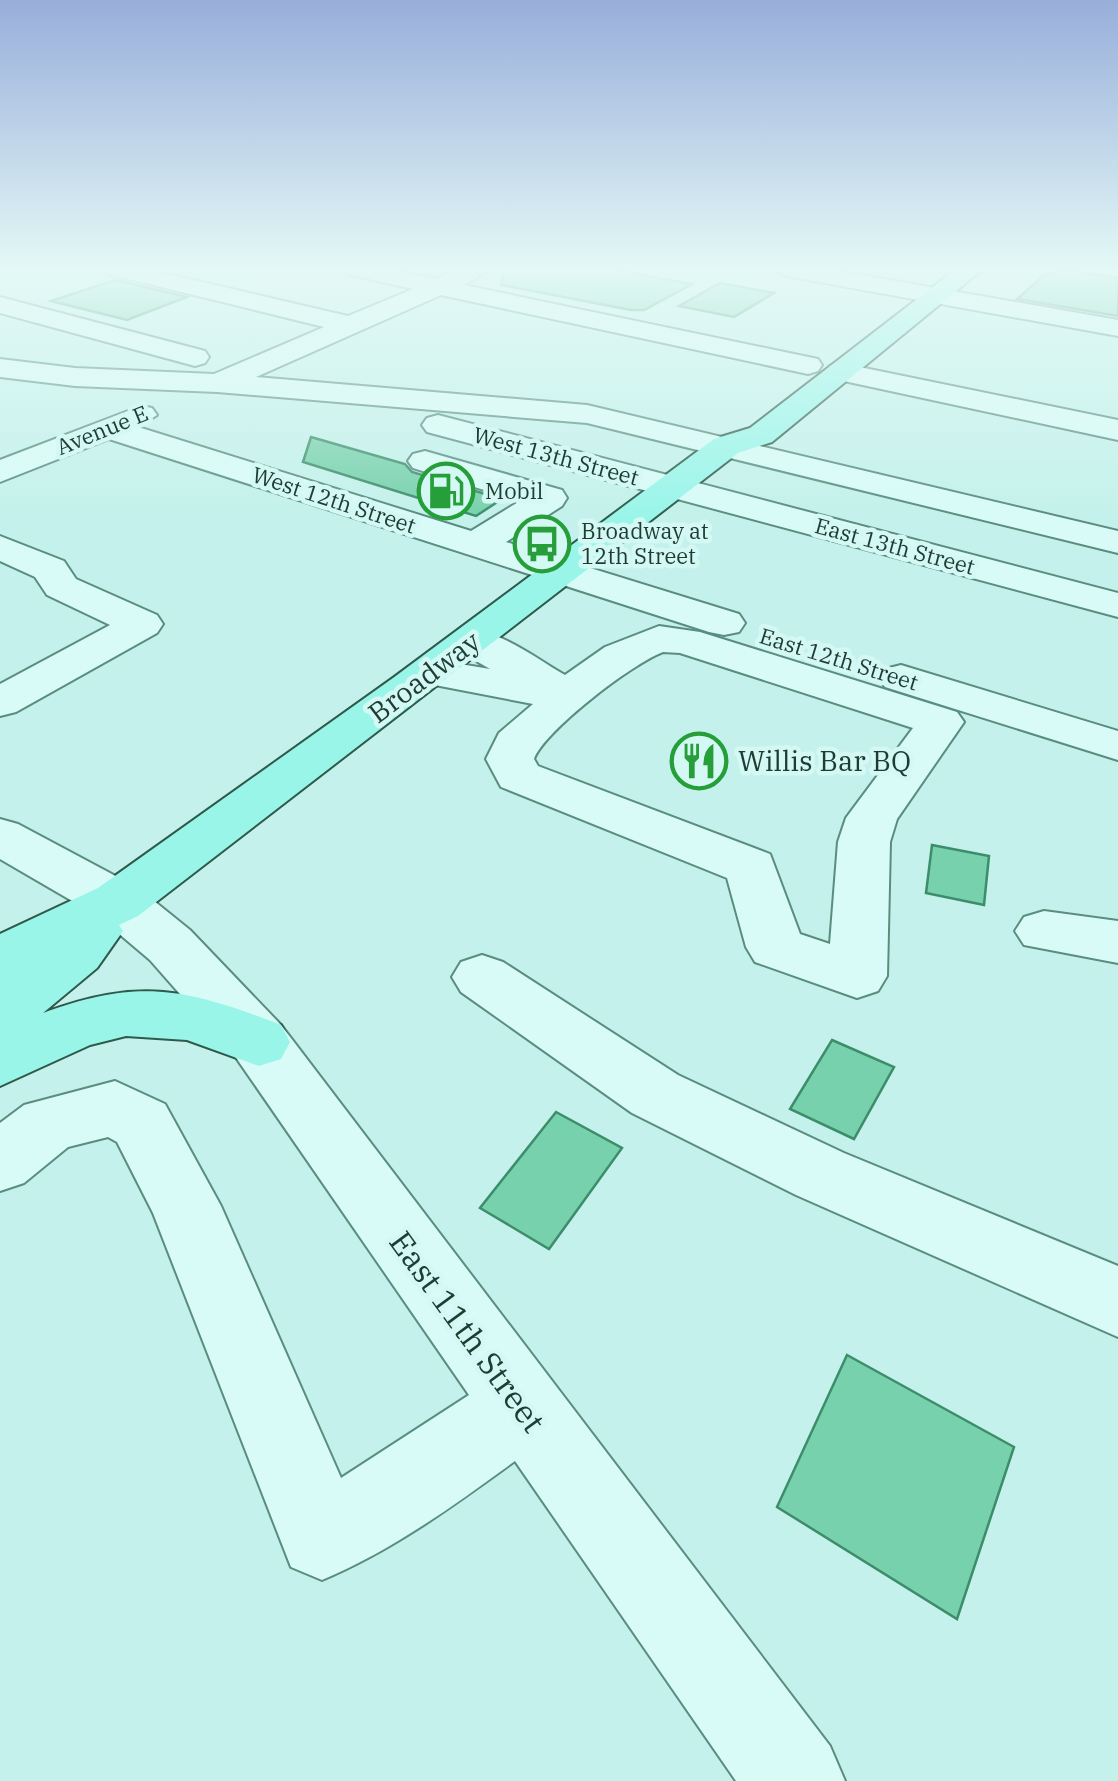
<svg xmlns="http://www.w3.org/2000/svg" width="1118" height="1781" viewBox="0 0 1118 1781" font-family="'IBM Plex Serif',serif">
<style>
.building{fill:#78d1ad;stroke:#3d8d6b;stroke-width:2.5}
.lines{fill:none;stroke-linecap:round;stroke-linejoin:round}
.minor-tunnel{stroke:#a3cdc6;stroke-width:34;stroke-dasharray:34 18;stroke-linecap:butt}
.minor-casing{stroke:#598d7e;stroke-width:4}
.major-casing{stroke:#2d5a4a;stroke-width:4}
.minor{fill:#d8fbf7;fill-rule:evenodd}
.major{fill:#9af5e9;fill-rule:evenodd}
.labels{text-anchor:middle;stroke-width:9;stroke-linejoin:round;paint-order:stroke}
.far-street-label{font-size:22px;fill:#1e3c32;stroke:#d4f8f4}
.far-poi-label{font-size:22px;fill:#1e3c32;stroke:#d4f8f4;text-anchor:start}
.street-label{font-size:28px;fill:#1e3c32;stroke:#d4f8f4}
.poi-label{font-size:28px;fill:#1e3c32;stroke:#d4f8f4;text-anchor:start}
.near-street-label{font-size:32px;fill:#1e3c32;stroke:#d4f8f4}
</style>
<rect width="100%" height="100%" fill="#c4f1eb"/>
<g class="building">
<path d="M 504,269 L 611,269 L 692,284 L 644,310 L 631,310 L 501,285 Z"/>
<path d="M 1067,270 L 1118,278 L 1118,316 L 1017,299 L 1043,276 Z"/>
<path d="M 115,280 L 187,297 L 127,320 L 51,301 Z"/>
<path d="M 720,283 L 774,293 L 734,317 L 679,306 Z"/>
<path d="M 311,437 L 405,464 L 412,472 L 502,499 L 476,516 L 303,462 Z"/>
<path d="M 932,845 L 989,856 L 984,905 L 926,893 Z"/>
<path d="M 832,1040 L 894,1067 L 854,1139 L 790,1109 Z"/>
<path d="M 556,1112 L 622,1148 L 549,1249 L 480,1208 Z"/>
<path d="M 847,1355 L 1014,1447 L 957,1619 L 777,1507 Z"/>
</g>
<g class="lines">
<path class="minor-tunnel" d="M 424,500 L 460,479"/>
<g class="minor-casing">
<g id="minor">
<path d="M 104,269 L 146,269 L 348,316 L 413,289 L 347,274 L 343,269 L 389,269 L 436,279 L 459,269 L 491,269 L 464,285 L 818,359 L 822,365 L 818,371 L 808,374 L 441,295 L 256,377 L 587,405 L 1118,531 L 1118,553 L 587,423 L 217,392 L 75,386 L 0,377 L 0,359 L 75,368 L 214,374 L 324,327 L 108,274 Z"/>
<path d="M 774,269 L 827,269 L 1118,320 L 1118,336 L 786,276 Z"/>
<path d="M 0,297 L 205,351 L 209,357 L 205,363 L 195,366 L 0,313 Z"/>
<path d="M 840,363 L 1118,420 L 1118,440 L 830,378 L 825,372 L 830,366 Z"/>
<path d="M 141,406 L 152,408 L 157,415 L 138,427 L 471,531 L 520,501 L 413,468 L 408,461 L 413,454 L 425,451 L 562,490 L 567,498 L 562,506 L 506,542 L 739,614 L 745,623 L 739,632 L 724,635 L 709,632 L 109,439 L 0,482 L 0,460 Z"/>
<path d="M 438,415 L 1118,593 L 1118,617 L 427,432 L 422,425 L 427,418 Z"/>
<path d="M 0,536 L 64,561 L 76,579 L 157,615 L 163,624 L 157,633 L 16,712 L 0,716 L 0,684 L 110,625 L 47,595 L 35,577 L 0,561 Z"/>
<path d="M 659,626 L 700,632 L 957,712 L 964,722 L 897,819 L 890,842 L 887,976 L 878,991 L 857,998 L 755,962 L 746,947 L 727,878 L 501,787 L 486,759 L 499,733 L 533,704 L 414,681 L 408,672 L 414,663 L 430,659 L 490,669 L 457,650 L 451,641 L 457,632 C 493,623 534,658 565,675 L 605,647 ZM 663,652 L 680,653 L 913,728 L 846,818 L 838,842 L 830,944 L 800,934 L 770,854 L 538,766 L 534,759 C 544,731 633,663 663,652 Z"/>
<path d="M 901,665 L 1118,731 L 1118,760 L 885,687 L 879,678 L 885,669 Z"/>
<path d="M 0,819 L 18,824 L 138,888 L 190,930 L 281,1025 L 830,1746 L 845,1781 L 736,1781 L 515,1461 C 453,1506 393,1550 322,1580 L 291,1567 L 153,1213 L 117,1142 L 108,1137 L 68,1147 L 24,1183 L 0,1191 L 0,1123 L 24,1105 L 115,1081 L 165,1104 L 221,1206 L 341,1478 L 469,1395 L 237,1059 L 150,960 L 98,916 L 0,859 Z"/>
<path d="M 1044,911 L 1118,921 L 1118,963 L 1024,945 L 1015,931 L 1024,917 Z"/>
<path d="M 482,955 L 503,962 L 678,1075 L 844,1153 L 1118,1266 L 1118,1337 L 796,1195 L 632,1113 L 461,992 L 452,977 L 461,962 Z"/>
</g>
</g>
<g class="major-casing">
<path id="major" d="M 956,269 L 983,269 L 772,442 L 738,453 L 138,916 L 119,925 L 123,931 L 97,968 L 43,1013 C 140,977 188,989 281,1025 L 290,1042 L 281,1059 L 259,1066 L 187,1040 L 126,1036 L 90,1045 L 0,1086 L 0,934 L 98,888 L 393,678 L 714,439 L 750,428 Z"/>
</g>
<use href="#minor" class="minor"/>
<use href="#major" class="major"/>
</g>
<linearGradient id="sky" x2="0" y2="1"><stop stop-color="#98aeda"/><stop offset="0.52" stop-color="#e4f9f6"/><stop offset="1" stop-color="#e4f9f6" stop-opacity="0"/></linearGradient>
<rect width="1118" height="518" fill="url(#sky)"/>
<defs>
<g id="fuel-ring" transform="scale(2.875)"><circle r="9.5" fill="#d4f8f4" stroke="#269f3a" stroke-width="1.5"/><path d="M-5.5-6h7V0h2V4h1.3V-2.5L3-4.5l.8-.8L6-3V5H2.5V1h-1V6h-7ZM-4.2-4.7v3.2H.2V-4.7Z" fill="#269f3a"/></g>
<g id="bus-ring" transform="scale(2.875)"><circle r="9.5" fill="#d4f8f4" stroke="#269f3a" stroke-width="1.5"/><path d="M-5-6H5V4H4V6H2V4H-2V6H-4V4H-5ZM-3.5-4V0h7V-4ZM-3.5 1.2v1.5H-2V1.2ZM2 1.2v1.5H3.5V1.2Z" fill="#269f3a"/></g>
<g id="restaurant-ring" transform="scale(2.875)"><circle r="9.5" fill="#d4f8f4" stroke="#269f3a" stroke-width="1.5"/><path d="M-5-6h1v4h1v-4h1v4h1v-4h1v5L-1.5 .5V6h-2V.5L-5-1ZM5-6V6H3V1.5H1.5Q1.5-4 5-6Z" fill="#269f3a"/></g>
</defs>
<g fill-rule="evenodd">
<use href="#fuel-ring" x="446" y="491"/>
<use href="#bus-ring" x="542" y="544"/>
<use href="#restaurant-ring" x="699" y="761"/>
</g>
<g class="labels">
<g class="far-street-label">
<text transform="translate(102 430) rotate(-22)" y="8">Avenue E</text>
<text transform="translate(556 456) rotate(15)" y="8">West 13th Street</text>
<text transform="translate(334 500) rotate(18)" y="8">West 12th Street</text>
<text transform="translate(895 546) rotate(15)" y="8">East 13th Street</text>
<text transform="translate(839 659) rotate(17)" y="8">East 12th Street</text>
</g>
<g class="far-poi-label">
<text x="485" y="499">Mobil</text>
<text x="581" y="539">Broadway at<tspan x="581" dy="25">12th Street</tspan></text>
</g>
<g class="street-label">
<text transform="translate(424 677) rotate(-37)" y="10">Broadway</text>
</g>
<g class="poi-label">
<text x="738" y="771">Willis Bar BQ</text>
</g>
<g class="near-street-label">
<text transform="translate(467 1332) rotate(54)" y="11">East 11th Street</text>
</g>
</g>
</svg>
